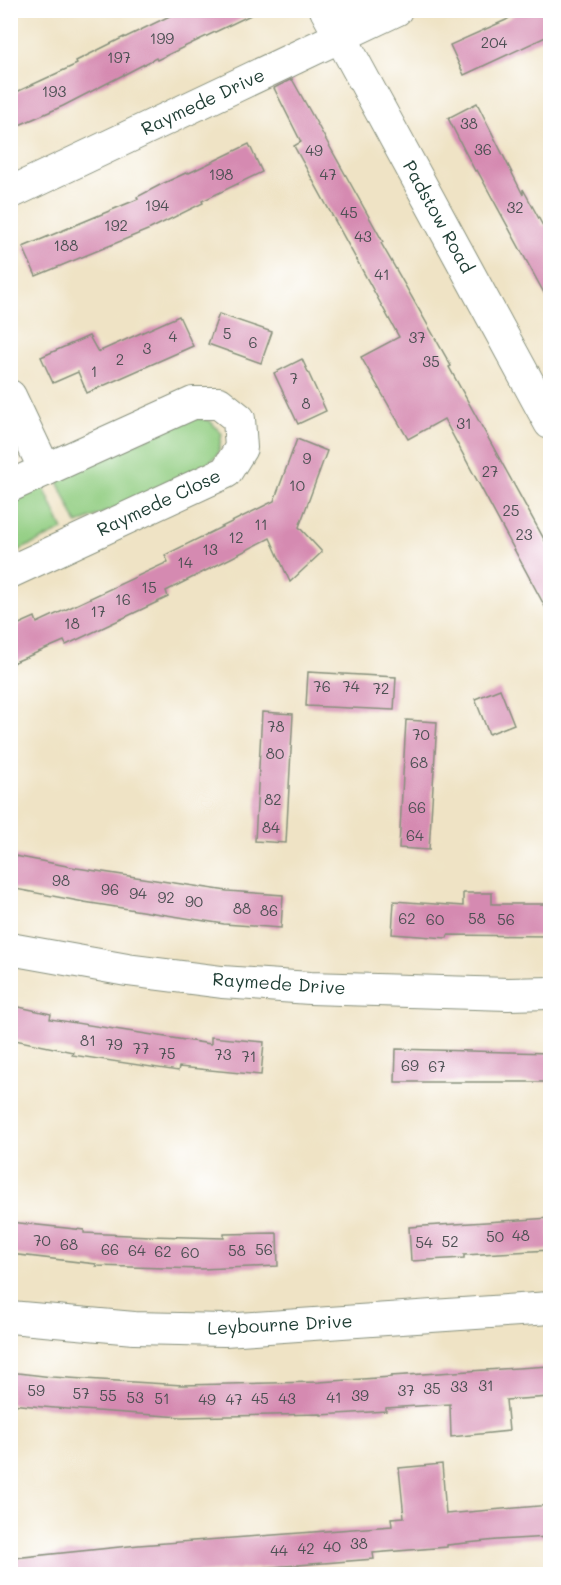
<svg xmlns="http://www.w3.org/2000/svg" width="561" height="1585" viewBox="0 0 561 1585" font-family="Mali,sans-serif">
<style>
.green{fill:#91cd81;stroke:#58855a;stroke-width:1.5}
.building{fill:#d58ab1}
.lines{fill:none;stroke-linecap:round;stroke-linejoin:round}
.minor-casing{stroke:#87907c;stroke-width:34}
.minor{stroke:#fff;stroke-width:32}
.labels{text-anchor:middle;stroke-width:4.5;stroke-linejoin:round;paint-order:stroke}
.number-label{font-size:15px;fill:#4c5053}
.street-label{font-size:18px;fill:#1f3d34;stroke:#fff}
</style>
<rect width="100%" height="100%" fill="#fff"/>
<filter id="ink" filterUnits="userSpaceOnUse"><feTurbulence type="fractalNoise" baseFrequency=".0167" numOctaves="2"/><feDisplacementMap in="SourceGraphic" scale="12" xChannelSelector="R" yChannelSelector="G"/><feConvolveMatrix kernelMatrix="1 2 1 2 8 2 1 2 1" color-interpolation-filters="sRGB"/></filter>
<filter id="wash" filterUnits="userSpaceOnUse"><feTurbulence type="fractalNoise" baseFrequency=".008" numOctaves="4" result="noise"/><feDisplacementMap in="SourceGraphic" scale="24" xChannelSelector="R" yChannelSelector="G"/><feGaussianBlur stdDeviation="1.35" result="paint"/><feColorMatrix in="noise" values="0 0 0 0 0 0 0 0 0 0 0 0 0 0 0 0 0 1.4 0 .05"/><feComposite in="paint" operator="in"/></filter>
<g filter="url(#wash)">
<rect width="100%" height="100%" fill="#efe3c5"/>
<g class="green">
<path d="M 193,417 L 210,421 L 222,434 L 218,454 L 197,474 L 77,524 L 57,479 Z"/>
<path d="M 43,486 L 63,530 L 11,554 L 10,500 Z"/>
</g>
<g id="blocks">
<g class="building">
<path d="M 182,10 L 261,10 L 157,60 L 156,58 L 63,106 L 10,129 L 10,95 L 77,64 L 76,61 L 124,37 L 124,38 Z"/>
<path d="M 521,10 L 550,10 L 550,35 L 464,75 L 450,45 L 506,20 Z"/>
<path d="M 292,79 L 383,242 L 381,243 L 451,366 L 449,367 L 550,550 L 550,616 L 444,419 L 408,439 L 361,357 L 399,337 L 294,146 L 301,142 L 274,88 Z"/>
<path d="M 477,103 L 523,195 L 523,189 L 543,226 L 550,222 L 550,304 L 477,170 L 475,171 L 448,118 Z"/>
<path d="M 249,144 L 262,172 L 202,201 L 203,203 L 150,229 L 36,276 L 23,247 L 138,199 L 137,197 L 162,184 L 188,172 L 189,173 Z"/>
<path d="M 219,314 L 272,332 L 261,363 L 208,344 Z"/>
<path d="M 179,316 L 193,346 L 87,393 L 78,372 L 53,383 L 41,357 L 89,336 L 98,352 Z"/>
<path d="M 302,359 L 326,411 L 298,424 L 274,373 Z"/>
<path d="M 297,439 L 327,451 L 299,527 L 322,552 L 290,582 L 270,538 L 166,591 L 168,597 L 66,645 L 64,641 L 10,664 L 10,628 L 35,617 L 37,623 L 168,562 L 165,555 L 274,501 Z"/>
<path d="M 308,672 L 396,677 L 394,710 L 306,706 Z"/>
<path d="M 500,689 L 514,724 L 489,734 L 475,699 Z"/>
<path d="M 262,712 L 293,714 L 286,843 L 255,841 Z"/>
<path d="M 406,720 L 437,722 L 429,850 L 399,848 Z"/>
<path d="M 10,855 L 77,868 L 227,891 L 283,895 L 281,928 L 224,924 L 84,902 L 10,888 Z"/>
<path d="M 463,893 L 492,893 L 492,904 L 550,904 L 550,936 L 448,935 L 447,938 L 392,934 L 394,901 L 463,906 Z"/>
<path d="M 10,1005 L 51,1014 L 50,1019 L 211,1044 L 211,1037 L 264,1042 L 261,1075 L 179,1067 L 178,1071 L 72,1055 L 73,1052 L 10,1039 Z"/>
<path d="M 396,1049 L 550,1053 L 550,1082 L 395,1082 Z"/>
<path d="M 550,1218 L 550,1250 L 464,1255 L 464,1258 L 411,1261 L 409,1227 Z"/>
<path d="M 10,1222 L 84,1230 L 84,1233 L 150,1236 L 224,1238 L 224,1234 L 277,1233 L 278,1266 L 201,1269 L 96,1266 L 96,1264 L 10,1254 Z"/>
<path d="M 550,1366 L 550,1397 L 506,1400 L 509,1431 L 451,1437 L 450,1404 L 386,1408 L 386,1411 L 321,1415 L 321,1414 L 182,1417 L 54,1408 L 10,1404 L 10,1372 L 52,1377 L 182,1385 L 319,1382 L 391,1377 L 391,1376 Z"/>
<path d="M 442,1464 L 446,1514 L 550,1505 L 550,1537 L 497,1540 L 447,1545 L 447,1547 L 373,1553 L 374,1559 L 173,1575 L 15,1575 L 14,1558 L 139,1545 L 392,1526 L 391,1518 L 404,1517 L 399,1468 Z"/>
</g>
</g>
</g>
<g filter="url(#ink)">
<use href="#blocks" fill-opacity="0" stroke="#87907c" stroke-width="1.5"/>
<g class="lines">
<g class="minor-casing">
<g id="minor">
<path d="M 326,10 L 550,423"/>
<path d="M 10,193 L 396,10"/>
<path d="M 10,396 L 45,470"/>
<path d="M 10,486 L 193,403 L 219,403 L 239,419 L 241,448 L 226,472 L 10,572"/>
<path d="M 10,949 L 127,970 L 222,982 L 310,988 L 508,994 L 550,993"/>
<path d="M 10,1317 L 134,1328 L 224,1330 L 550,1308"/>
</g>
</g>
<use href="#minor" class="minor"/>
</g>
</g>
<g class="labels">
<g class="number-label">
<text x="162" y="44">199</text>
<text x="494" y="48">204</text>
<text x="119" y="63">197</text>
<text x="54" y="97">193</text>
<text x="469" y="129">38</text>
<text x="483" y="155">36</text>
<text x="314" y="156">49</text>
<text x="221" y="180">198</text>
<text x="328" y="180">47</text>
<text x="157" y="211">194</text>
<text x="515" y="213">32</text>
<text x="349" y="218">45</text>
<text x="116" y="231">192</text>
<text x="363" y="242">43</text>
<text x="66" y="251">188</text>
<text x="382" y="280">41</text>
<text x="227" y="339">5</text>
<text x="173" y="342">4</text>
<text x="417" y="343">37</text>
<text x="253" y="348">6</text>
<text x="147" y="354">3</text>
<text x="120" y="365">2</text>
<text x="431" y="367">35</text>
<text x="94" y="377">1</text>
<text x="294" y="384">7</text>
<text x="306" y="409">8</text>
<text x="464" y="429">31</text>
<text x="307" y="464">9</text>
<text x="490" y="477">27</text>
<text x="297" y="491">10</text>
<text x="511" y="516">25</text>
<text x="261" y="530">11</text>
<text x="524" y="540">23</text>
<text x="236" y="543">12</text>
<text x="210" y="555">13</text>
<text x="185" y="568">14</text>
<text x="149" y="593">15</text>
<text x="123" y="605">16</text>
<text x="98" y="617">17</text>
<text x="72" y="629">18</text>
<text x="322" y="692">76</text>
<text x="351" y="692">74</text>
<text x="381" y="694">72</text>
<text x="276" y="732">78</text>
<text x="421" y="740">70</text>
<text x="275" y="759">80</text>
<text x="419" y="768">68</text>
<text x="273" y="805">82</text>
<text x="417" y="813">66</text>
<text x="271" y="833">84</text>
<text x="415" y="841">64</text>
<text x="61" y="886">98</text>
<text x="110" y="895">96</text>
<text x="138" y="899">94</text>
<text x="166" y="903">92</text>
<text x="194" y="907">90</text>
<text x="242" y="914">88</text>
<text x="269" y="916">86</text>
<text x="407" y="924">62</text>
<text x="477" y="924">58</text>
<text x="435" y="925">60</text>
<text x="506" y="925">56</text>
<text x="88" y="1046">81</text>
<text x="114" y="1050">79</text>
<text x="141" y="1054">77</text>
<text x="167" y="1059">75</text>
<text x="223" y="1060">73</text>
<text x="249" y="1062">71</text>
<text x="410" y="1071">69</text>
<text x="437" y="1072">67</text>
<text x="521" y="1241">48</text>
<text x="495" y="1242">50</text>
<text x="42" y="1246">70</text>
<text x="450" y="1247">52</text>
<text x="424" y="1248">54</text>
<text x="69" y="1250">68</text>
<text x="110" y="1255">66</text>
<text x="264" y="1255">56</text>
<text x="137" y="1256">64</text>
<text x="237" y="1256">58</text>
<text x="163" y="1257">62</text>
<text x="190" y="1258">60</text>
<text x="486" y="1391">31</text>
<text x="459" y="1392">33</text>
<text x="432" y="1394">35</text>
<text x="36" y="1396">59</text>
<text x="406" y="1396">37</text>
<text x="81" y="1399">57</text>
<text x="108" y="1401">55</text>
<text x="360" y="1401">39</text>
<text x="135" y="1403">53</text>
<text x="334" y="1403">41</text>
<text x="162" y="1404">51</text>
<text x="260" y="1404">45</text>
<text x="287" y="1404">43</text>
<text x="207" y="1405">49</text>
<text x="234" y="1405">47</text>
<text x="359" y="1549">38</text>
<text x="332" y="1552">40</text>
<text x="306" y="1554">42</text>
<text x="279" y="1556">44</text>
</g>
<g class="street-label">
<text transform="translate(203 102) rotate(-25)" y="6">Raymede Drive</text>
<text transform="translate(438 217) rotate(61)" y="6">Padstow Road</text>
<text transform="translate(159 503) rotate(-25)" y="6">Raymede Close</text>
<text transform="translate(279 984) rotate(4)" y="6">Raymede Drive</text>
<text transform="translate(280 1325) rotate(-3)" y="6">Leybourne Drive</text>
</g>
</g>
<rect width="561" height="1585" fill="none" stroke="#fff" stroke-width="36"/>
</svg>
